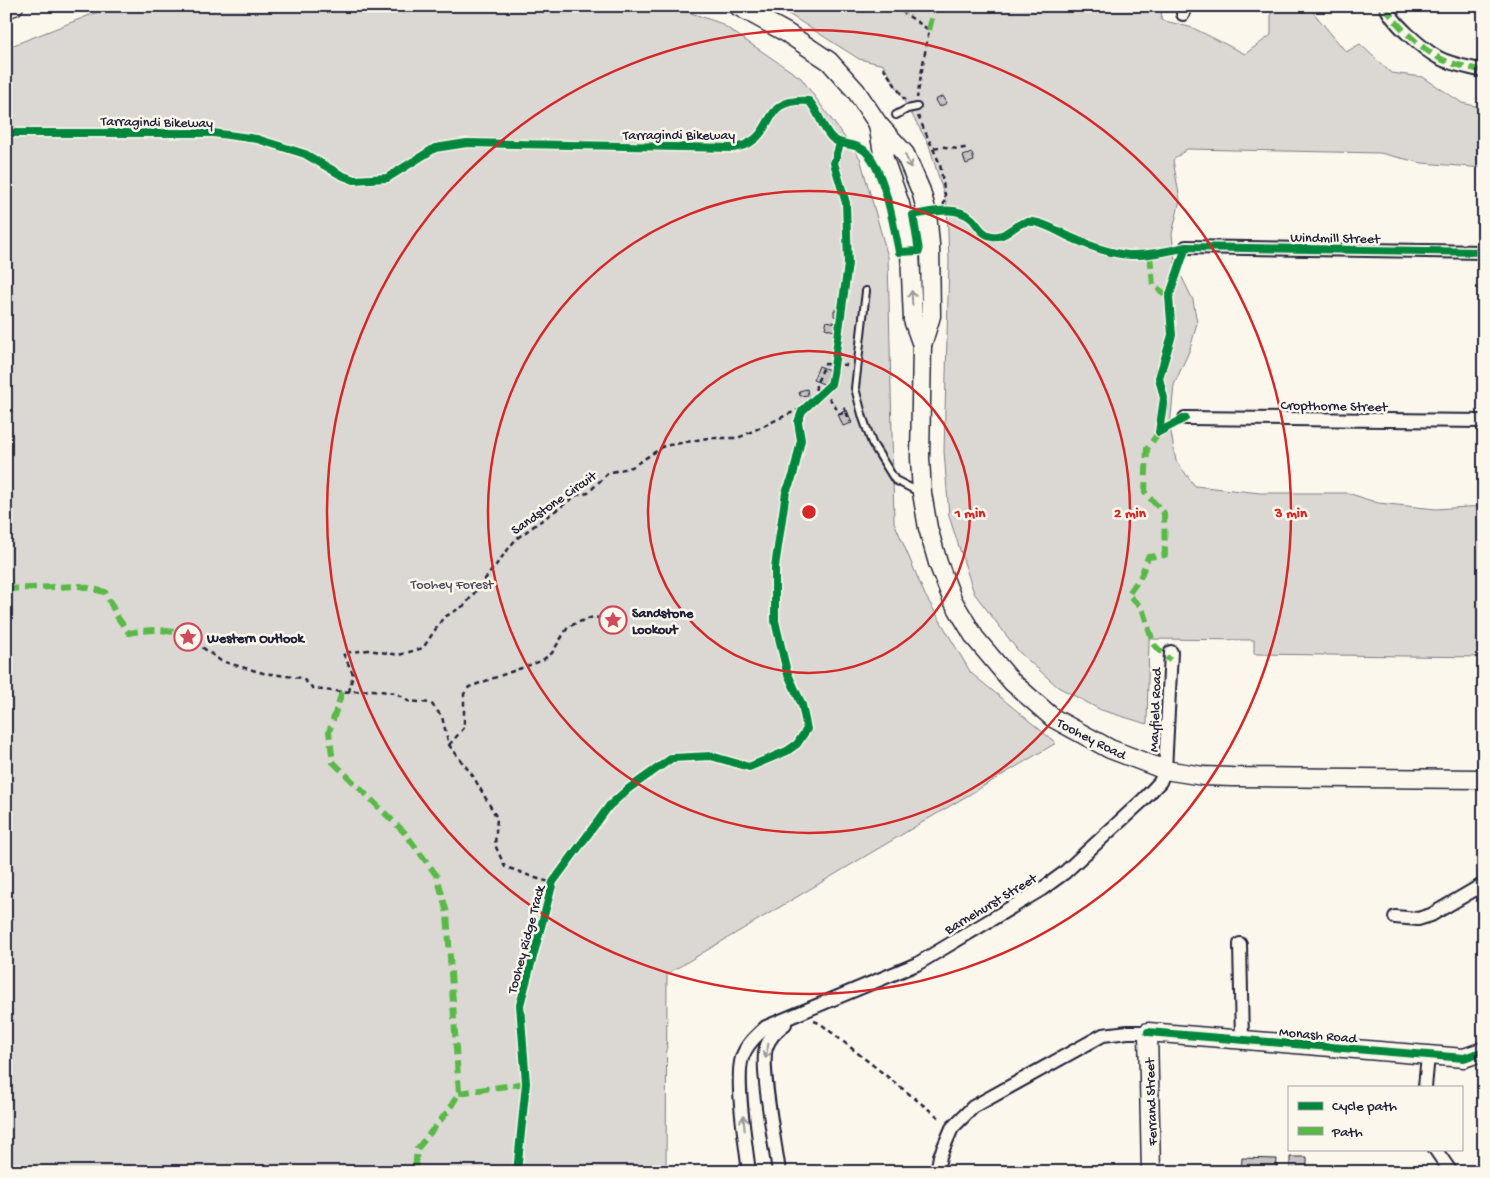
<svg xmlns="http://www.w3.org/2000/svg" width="1490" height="1178" viewBox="0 0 1490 1178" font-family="'Gochi Hand',sans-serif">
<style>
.green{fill:#dbd8d3;stroke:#7e7d87}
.building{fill:#c6c2c0;stroke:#22223b}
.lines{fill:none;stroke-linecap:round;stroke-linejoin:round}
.lane-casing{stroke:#22223b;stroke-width:10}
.street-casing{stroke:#22223b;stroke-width:16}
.secondary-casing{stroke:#22223b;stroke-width:21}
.path{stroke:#22223b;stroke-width:2.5;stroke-dasharray:5 4;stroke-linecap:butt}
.lane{stroke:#fbf7ec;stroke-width:6}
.street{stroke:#fbf7ec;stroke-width:12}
.secondary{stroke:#fbf7ec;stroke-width:18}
.quiet{stroke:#58b947;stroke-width:6;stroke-dasharray:12 6;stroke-linecap:butt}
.cycleway-casing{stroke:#fbf7ec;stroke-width:11}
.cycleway{stroke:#00873e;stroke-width:8}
.oneway{stroke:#99979c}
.ring{fill:none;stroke:#d62828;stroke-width:2.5}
.labels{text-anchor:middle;stroke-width:5;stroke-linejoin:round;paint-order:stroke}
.street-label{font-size:14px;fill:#22223b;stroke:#fbf7ec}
.park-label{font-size:14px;fill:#505061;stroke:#fbf7ec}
.poi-label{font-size:14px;font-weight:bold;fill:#22223b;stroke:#fbf7ec;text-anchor:start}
.centre{fill:#d62828;stroke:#fbf7ec;stroke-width:2.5}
.ring-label{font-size:15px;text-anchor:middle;font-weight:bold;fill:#d62828;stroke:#fbf7ec;stroke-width:5;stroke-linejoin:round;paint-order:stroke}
</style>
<rect width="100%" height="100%" fill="#fbf7ec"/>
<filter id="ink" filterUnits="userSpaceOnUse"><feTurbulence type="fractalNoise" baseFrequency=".02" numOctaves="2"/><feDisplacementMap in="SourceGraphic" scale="10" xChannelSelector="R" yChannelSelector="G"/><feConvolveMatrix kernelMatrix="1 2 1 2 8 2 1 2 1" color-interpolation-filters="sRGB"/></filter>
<g filter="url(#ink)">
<g class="green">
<path d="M 113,6 L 671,6 L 720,23 L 801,78 L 860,158 L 888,257 L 894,522 L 925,595 L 971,673 L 1056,743 L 667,974 L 666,1172 L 6,1172 L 6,48 Z"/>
<path d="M 776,6 L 1162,6 L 1161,20 L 1193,28 L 1245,54 L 1271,35 L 1271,6 L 1308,6 L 1346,52 L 1360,44 L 1391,73 L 1423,77 L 1462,103 L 1484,108 L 1484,168 L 1422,163 L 1380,153 L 1187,149 L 1173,160 L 1180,200 L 1172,234 L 1175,263 L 1193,300 L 1197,323 L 1190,349 L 1174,385 L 1170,427 L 1176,461 L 1195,486 L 1260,493 L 1348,493 L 1378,503 L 1436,509 L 1484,506 L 1484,657 L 1254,654 L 1254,640 L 1149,639 L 1147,724 L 1101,710 L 1058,687 L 1019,652 L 974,593 L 949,516 L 944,451 L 949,261 L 947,205 L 929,145 L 884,65 L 859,59 Z"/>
</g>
<g class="building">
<path d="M 943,96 L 947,103 L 939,107 L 935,100 Z"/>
<path d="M 972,153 L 974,161 L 966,164 L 963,156 Z"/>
<path d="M 834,310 L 838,310 L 837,317 L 834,316 Z"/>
<path d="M 827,321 L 836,323 L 834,331 L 825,328 Z"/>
<path d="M 819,366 L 832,371 L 826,385 L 813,380 Z"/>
<path d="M 807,389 L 808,395 L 800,396 L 799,391 Z"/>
<path d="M 847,410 L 852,423 L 843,426 L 838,414 Z"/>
<path d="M 1290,1157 L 1307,1157 L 1307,1170 L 1290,1169 Z"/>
<path d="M 1242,1158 L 1277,1159 L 1276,1172 L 1241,1172 Z"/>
</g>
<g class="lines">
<g class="lane-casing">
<g id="lane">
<path d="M 896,115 L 907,109 L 917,107"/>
<path d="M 866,291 L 855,388 L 863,418 L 872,443 L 895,480 L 921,493"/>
</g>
</g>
<g class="street-casing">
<g id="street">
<path d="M 1386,6 C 1391,22 1424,50 1439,58 C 1452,65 1469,67 1484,71"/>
<path d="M 1183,14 L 1183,6"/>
<path d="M 1186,247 L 1484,252"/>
<path d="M 1185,418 L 1484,421"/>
<path d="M 1395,917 L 1418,919 L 1431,915 L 1484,884"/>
<path d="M 1240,944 L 1242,1040"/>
<path d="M 1425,1087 L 1428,1056"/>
<path d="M 1435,1149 L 1451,1172"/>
<path d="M 749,1172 C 746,1147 735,1079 742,1058 C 746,1045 756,1036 766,1027 L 917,964 L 1042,889 L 1064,873 L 1143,800 L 1160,782 L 1165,770 L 1171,652"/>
<path d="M 779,1172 C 776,1147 760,1068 766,1048 C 769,1037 777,1030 785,1024"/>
<path d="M 937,1172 L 940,1156 L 952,1128 L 973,1107 L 1103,1035 L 1128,1032 L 1148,1032"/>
</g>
</g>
<g class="secondary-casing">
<g id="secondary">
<path d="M 738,6 L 787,33 L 829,61 L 856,91 L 878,124 L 905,154 L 921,191 L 927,213 L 930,244 L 931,316 L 922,345 L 920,458 L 922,493 L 928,528 L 938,563 L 953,601 L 975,638 L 1012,682 L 1053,718 L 1110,749 L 1165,770 L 1203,776 L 1232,777 L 1484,779"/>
<path d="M 6,9 L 14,6"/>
<path d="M 878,124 L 884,159 L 900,204 L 910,252 L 913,320 L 922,345"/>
<path d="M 1151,1172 L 1148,1032 L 1464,1058 L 1484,1051"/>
</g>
</g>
<g class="path">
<path d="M 894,6 L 929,30 L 917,98"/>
<path d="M 883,67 L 905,100"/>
<path d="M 918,116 L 940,164 L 945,195 L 943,211"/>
<path d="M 934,148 C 948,144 952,152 968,147"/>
<path d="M 824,390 L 840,414 L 846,412 L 850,422"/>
<path d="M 815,399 L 816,385 L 825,364 L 849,365"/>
<path d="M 846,412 L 844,408 L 848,407"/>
<path d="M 188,637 L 221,661 L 263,673 L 302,678 L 314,689 L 342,692 L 373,690 L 396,693 L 408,701 L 431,703 L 442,717 L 449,745 L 473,776 L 497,818 L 495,845 L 505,867 C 521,871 537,881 553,882"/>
<path d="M 349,692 L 353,674 L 343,653 L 369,650 L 399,655 L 423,648 L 443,618 L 465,605 L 516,539 L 577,495 L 588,493 L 608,473 L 632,467 L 664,446 L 708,438 L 738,438 L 810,404"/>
<path d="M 449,745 L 464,728 L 464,694 L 469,687 L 541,661 L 552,653 L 568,627 L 579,622 L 593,617 L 613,620"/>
<path d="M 814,1021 L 821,1024 L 942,1120"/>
</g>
<use href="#lane" class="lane"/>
<use href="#street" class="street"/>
<use href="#secondary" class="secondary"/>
<g class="quiet">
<path d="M 1386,6 C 1391,22 1424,50 1439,58 C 1452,65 1469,67 1484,71"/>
<path d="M 929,30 L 935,6"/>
<path d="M 1150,255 L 1153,285 L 1169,297"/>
<path d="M 1159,432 L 1147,449 L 1145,493 L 1164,513 L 1165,555 L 1148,557 L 1141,576 L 1128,595 L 1142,608 L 1154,645 L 1170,660"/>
<path d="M 6,589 L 80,586 L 105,592 L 118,618 L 129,633 C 152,629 167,628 188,637"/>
<path d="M 342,692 L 329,732 L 333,762 L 405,833 L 437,876 L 447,913 L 459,1093 L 448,1111 L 417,1149 L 415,1172"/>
<path d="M 459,1093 L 526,1083"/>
</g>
<g class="cycleway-casing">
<g id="cycleway">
<path d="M 6,133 L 213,133 L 257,139 L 305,154 L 341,175 L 354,180 L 387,178 L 435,148 L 467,143 L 733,148 C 781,140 755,97 809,101 C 819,112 821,126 831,137 C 840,147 855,142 865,151 C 884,168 894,227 899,252 L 919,251 L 913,215 C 932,212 956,205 972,219 C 978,225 982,235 992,236 C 1008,239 1016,219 1033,222 C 1046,223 1060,233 1072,238 C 1119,259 1137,259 1186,247 L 1484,252"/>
<path d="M 1185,418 L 1159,432 L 1164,398 L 1159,378 L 1172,335 L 1169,297 L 1186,247"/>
<path d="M 1148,1032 L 1464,1058 L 1484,1051"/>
<path d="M 517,1172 L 526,1083 L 520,1005 L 553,882 L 609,806 L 628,789 L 672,758 L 711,756 L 749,767 L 787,751 L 797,744 L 807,729 L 802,705 L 787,672 L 775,621 L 775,567 L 786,492 L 793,476 L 801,440 L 798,422 L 802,411 L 831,384 L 833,374 L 848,264 L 846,203 L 834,163 L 840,144"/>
</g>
</g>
<use href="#cycleway" class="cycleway"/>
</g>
<defs><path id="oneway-shaft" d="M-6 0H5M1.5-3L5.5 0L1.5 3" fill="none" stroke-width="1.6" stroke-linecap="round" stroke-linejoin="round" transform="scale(1.25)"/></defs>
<g class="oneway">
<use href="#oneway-shaft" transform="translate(908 161) rotate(66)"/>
<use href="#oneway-shaft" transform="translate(912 298) rotate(-93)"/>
<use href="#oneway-shaft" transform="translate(767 1051) rotate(101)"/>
<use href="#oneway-shaft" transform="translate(744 1123) rotate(-95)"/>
</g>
</g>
<g class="ring">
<circle cx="809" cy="512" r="161"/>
<circle cx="809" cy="512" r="321"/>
<circle cx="809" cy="512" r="482"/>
</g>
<defs>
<g id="sight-ring" transform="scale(1.4375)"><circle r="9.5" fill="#fbf7ec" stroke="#d1495b" stroke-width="1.5"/><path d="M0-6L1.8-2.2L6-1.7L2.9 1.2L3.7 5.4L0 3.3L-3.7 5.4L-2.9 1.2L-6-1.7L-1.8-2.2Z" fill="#d1495b"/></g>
</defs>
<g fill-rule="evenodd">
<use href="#sight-ring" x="613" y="620"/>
<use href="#sight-ring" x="188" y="637"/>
</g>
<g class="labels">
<g class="street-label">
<text transform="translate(157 121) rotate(1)" y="5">Tarragindi Bikeway</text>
<text x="679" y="139">Tarragindi Bikeway</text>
<text transform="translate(1335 237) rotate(1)" y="5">Windmill Street</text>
<text transform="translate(1334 405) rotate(1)" y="5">Cropthorne Street</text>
<text transform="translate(553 502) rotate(-35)" y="5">Sandstone Circuit</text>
<text transform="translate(1154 710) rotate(-88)" y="5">Mayfield Road</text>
<text transform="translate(1092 738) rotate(27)" y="5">Toohey Road</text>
<text transform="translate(990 903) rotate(-31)" y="5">Barnehurst Street</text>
<text transform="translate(525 939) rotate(-75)" y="5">Toohey Ridge Track</text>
<text transform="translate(1318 1034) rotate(5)" y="5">Monash Road</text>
<text transform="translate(1150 1102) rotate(-92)" y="5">Ferrand Street</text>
</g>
<g class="park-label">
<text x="452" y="588">Toohey Forest</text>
</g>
<g class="poi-label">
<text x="632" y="617">Sandstone<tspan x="632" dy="16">Lookout</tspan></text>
<text x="207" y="642">Western Outlook</text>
</g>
</g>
<circle cx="809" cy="512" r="8" class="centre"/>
<g class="ring-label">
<text x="970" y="517">1 min</text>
<text x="1130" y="517">2 min</text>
<text x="1291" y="517">3 min</text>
</g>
<rect width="1490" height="1178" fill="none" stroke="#fbf7ec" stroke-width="25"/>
<rect x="12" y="12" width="1465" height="1153" fill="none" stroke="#22223b" stroke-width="2" filter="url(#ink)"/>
<rect x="1288" y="1086" width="175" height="65" fill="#fbf7ec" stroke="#a4a2a5"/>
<rect x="1298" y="1102" width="25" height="8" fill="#00873e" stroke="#a4a2a5"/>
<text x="1332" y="1110" font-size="15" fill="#22223b">Cycle path</text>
<rect x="1298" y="1127" width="25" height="8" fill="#58b947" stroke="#a4a2a5"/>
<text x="1332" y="1136" font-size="15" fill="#22223b">Path</text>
</svg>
